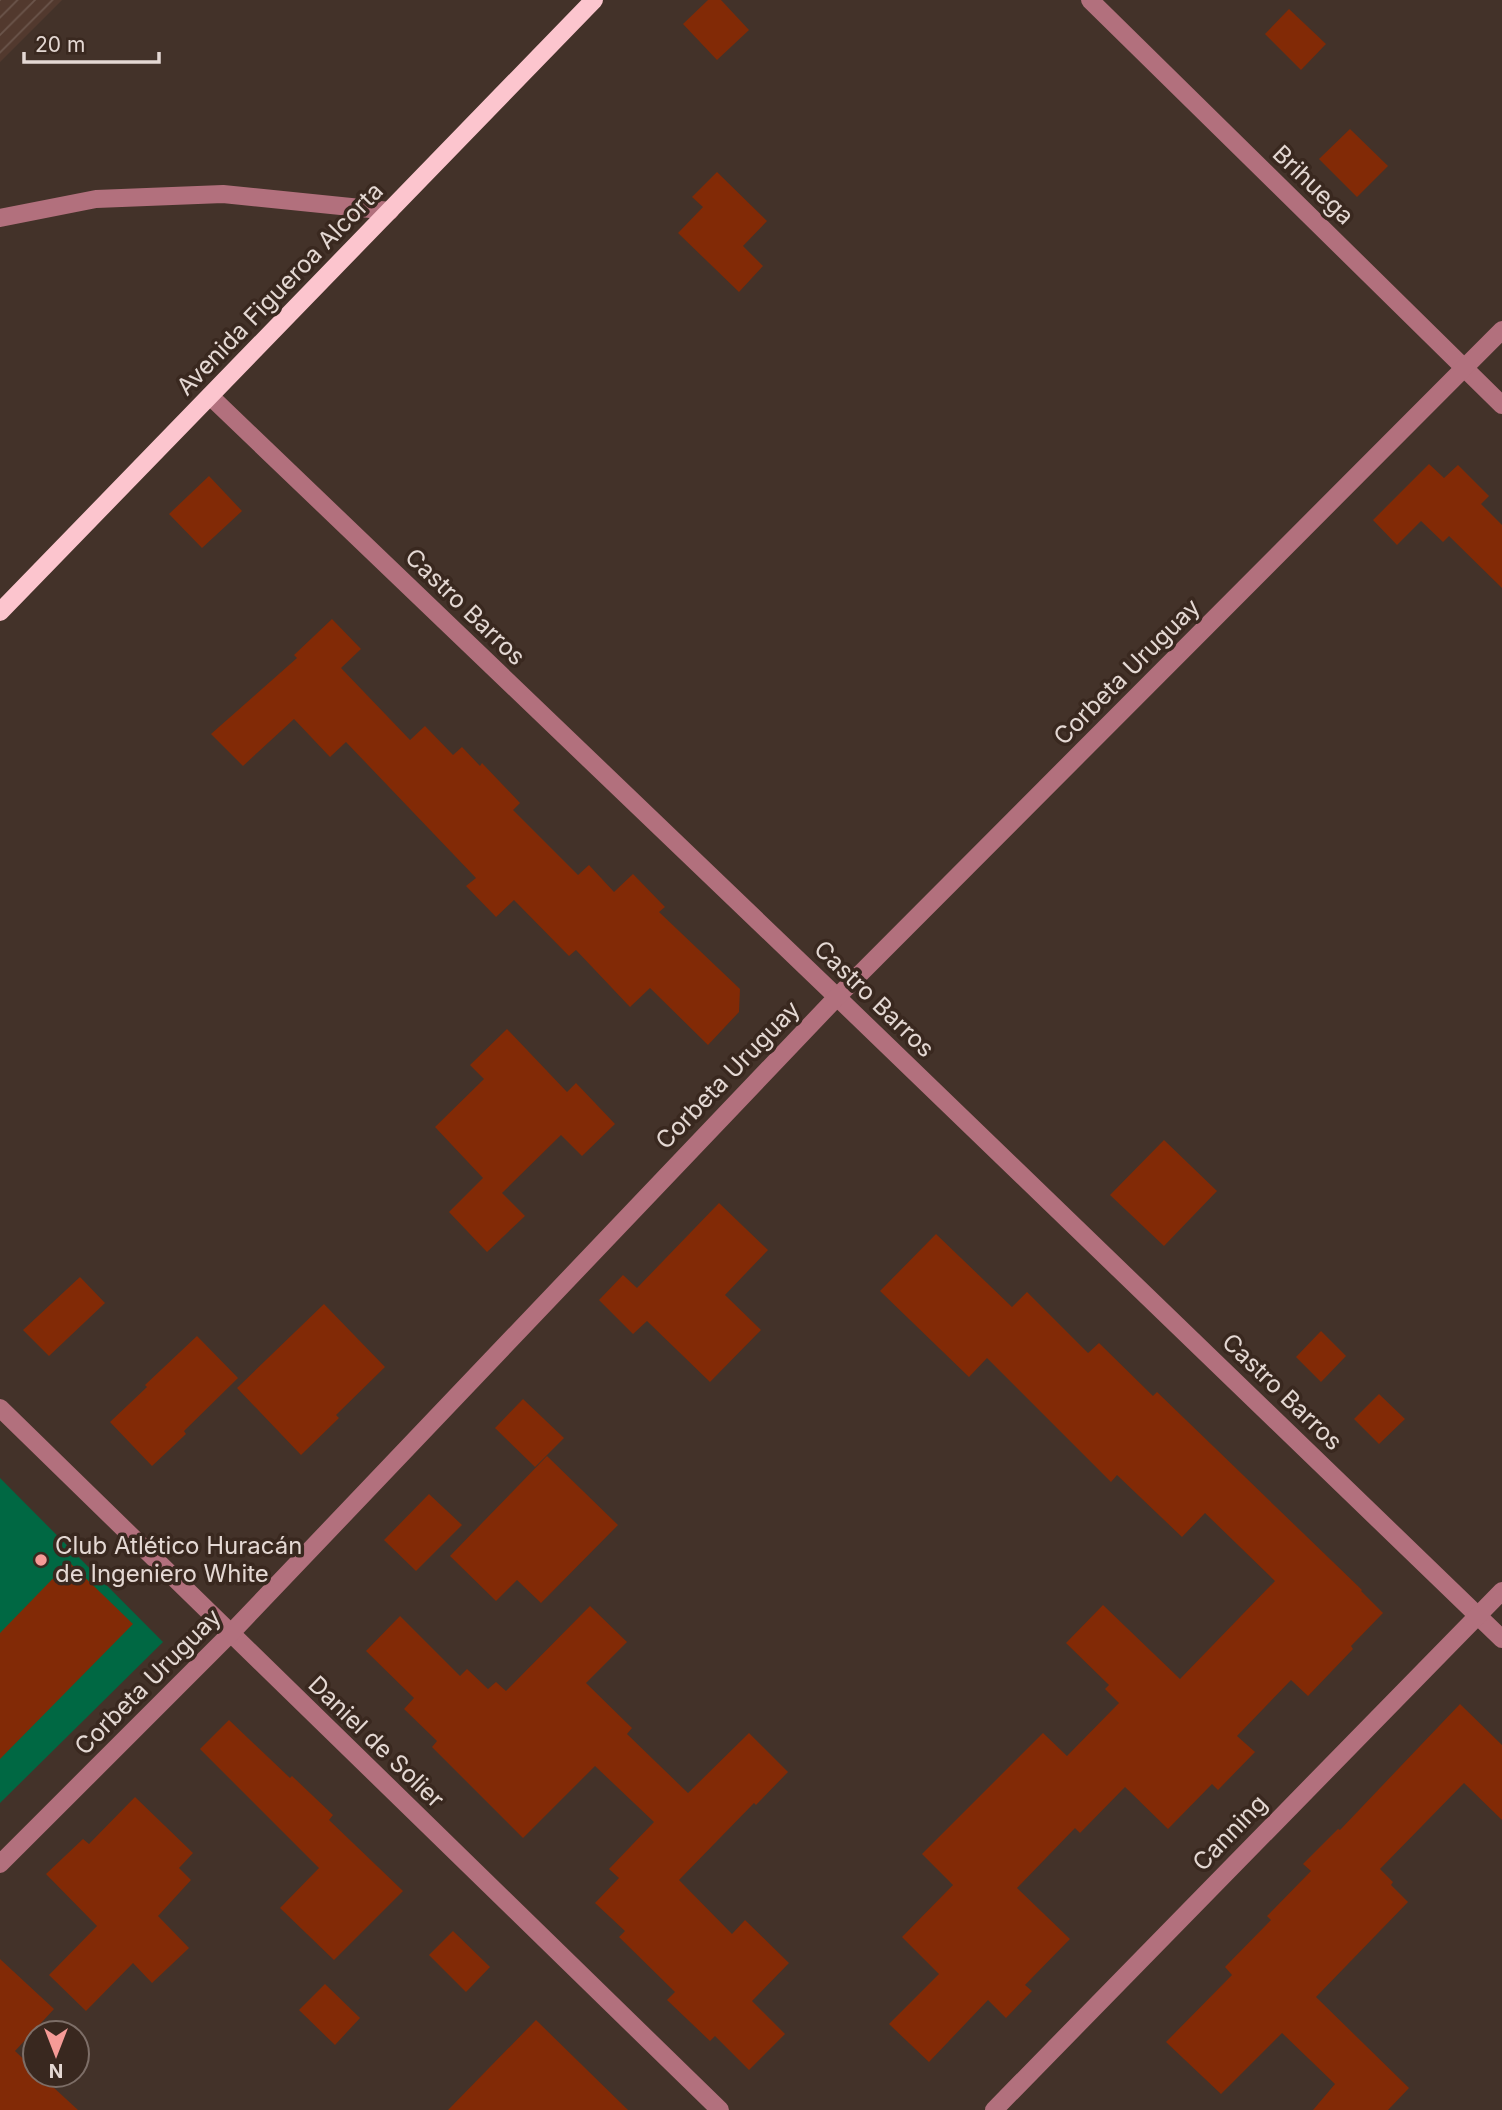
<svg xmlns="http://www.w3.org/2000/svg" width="1502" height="2110" viewBox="0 0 1502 2110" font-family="Inter,sans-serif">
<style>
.industrial{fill:url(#industrial-furrows)}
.pitch{fill:#006843}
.building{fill:#822a06}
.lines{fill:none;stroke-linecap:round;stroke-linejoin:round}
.minor{stroke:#b2707d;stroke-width:18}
.major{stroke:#fcc5ce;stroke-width:18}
.poi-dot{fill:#f59b97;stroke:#39281f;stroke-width:2.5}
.labels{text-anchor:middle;stroke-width:7;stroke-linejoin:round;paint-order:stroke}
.street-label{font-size:24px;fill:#e4d8d3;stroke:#39281f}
.poi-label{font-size:24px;fill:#e4d8d3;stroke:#39281f;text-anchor:start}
</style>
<defs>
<pattern id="industrial-furrows" width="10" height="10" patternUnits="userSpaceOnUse" patternTransform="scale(1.75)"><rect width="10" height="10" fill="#52392e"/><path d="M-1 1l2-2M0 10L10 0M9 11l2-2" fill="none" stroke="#6b554b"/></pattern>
</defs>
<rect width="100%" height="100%" fill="#433229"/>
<path class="industrial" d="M 0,0 L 62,0 L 0,62 Z"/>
<path class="pitch" d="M 0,1478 L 163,1642 L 0,1803 Z"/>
<g class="building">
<path d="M 708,0 L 721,0 L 749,30 L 717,60 L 683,24 Z"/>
<path d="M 1289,9 L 1326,44 L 1301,70 L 1265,34 Z"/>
<path d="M 1350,129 L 1388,166 L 1357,197 L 1319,159 Z"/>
<path d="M 717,172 L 767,221 L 743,246 L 763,266 L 739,292 L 678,233 L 703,207 L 692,197 Z"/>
<path d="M 1429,464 L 1444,478 L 1458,465 L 1489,496 L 1481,504 L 1502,525 L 1502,588 L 1449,536 L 1443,542 L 1421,521 L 1397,545 L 1373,520 Z"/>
<path d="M 209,476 L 242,511 L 202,548 L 169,514 Z"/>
<path d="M 332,619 L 361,649 L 341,668 L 410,740 L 425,726 L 453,755 L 462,747 L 480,766 L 482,763 L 520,803 L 513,810 L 578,875 L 589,865 L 614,892 L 633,874 L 665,907 L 659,912 L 740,989 L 739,1012 L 708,1045 L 650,988 L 630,1007 L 576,950 L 569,956 L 514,900 L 496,917 L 466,886 L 476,878 L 346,742 L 330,757 L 294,719 L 243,766 L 211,734 L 297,658 L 294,655 Z"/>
<path d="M 507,1029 L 567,1092 L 576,1083 L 615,1124 L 582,1156 L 561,1135 L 502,1193 L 525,1216 L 487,1252 L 449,1212 L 483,1178 L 435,1127 L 484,1079 L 470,1065 Z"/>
<path d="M 1164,1140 L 1217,1191 L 1164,1246 L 1110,1195 Z"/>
<path d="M 719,1203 L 768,1250 L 725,1295 L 761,1330 L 710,1382 L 647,1321 L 633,1334 L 599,1300 L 623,1275 L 637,1288 Z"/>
<path d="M 936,1234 L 1012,1307 L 1027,1292 L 1088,1353 L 1099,1343 L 1153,1396 L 1157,1392 L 1362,1590 L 1361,1591 L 1383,1613 L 1351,1646 L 1353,1649 L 1308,1696 L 1291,1680 L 1237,1736 L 1255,1752 L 1218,1790 L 1212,1784 L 1168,1829 L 1125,1787 L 1080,1833 L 1075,1828 L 1017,1888 L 1070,1939 L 1025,1985 L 1032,1991 L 1006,2018 L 988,2000 L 929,2062 L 889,2024 L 939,1974 L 902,1937 L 953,1885 L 922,1854 L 1043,1733 L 1067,1756 L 1119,1703 L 1105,1689 L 1109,1685 L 1066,1643 L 1103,1605 L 1180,1679 L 1275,1581 L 1205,1513 L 1182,1537 L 1117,1475 L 1111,1482 L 987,1358 L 969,1377 L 880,1291 Z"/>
<path d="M 80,1277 L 105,1303 L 49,1356 L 23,1330 Z"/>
<path d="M 324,1304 L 385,1367 L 336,1415 L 339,1418 L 301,1455 L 237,1388 Z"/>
<path d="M 1321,1331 L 1346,1356 L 1321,1382 L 1296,1357 Z"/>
<path d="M 197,1336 L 238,1378 L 184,1431 L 186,1434 L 152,1466 L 110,1422 L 147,1387 L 145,1385 Z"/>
<path d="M 1379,1394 L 1405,1419 L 1379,1444 L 1354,1419 Z"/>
<path d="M 523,1399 L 564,1438 L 535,1467 L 495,1428 Z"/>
<path d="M 547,1456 L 618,1525 L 541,1603 L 517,1580 L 496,1601 L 450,1556 Z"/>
<path d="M 429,1494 L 462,1525 L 416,1571 L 384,1540 Z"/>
<path d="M 69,1562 L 133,1624 L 0,1759 L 0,1633 Z"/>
<path d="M 590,1606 L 627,1642 L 586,1683 L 632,1728 L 627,1734 L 688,1793 L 749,1733 L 788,1772 L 756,1805 L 754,1803 L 679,1880 L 732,1934 L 745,1920 L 789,1963 L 752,2001 L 785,2034 L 749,2070 L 715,2036 L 710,2041 L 667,2000 L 675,1992 L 619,1937 L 625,1931 L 595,1903 L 619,1878 L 609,1869 L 654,1822 L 595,1766 L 523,1838 L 432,1747 L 437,1741 L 404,1709 L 414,1698 L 366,1651 L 400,1616 L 460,1676 L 467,1669 L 488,1689 L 496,1682 L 506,1691 Z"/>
<path d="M 1460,1704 L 1502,1745 L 1502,1820 L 1464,1783 L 1380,1869 L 1393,1882 L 1391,1885 L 1408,1902 L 1316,1997 L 1409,2088 L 1388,2110 L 1313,2110 L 1335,2084 L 1282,2033 L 1221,2094 L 1166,2042 L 1232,1975 L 1225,1967 L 1271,1920 L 1267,1916 L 1311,1871 L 1303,1864 L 1338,1829 L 1340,1830 Z"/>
<path d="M 229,1720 L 290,1778 L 292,1776 L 333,1815 L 329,1820 L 403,1891 L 334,1960 L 280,1908 L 319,1868 L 200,1749 Z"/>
<path d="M 135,1797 L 193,1853 L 179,1868 L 191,1880 L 158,1916 L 189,1948 L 152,1983 L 133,1963 L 86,2011 L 49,1975 L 97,1926 L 46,1874 L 83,1839 L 89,1844 Z"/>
<path d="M 453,1931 L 490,1967 L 466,1992 L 429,1955 Z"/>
<path d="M 0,1959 L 54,2009 L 15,2051 L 35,2070 L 35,2075 L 40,2075 L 78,2110 L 0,2110 Z"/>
<path d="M 325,1984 L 360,2018 L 335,2045 L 299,2010 Z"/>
<path d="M 536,2020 L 628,2110 L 448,2110 Z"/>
</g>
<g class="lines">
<g class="minor">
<path d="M 1090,0 L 1502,405"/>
<path d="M 0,218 L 96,199 L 223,194 L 390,211"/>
<path d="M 210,396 L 837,997 L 1502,1639"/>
<path d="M 0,1408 L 720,2110"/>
<path d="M 0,1864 L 230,1634 L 837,997 L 1502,330"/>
<path d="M 994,2110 L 1502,1591"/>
</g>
<path class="major" d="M 0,612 L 594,0"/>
</g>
<circle class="poi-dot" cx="41" cy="1560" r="7"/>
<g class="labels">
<g class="street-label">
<text transform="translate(1313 185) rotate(44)" y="8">Brihuega</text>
<text transform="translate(280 289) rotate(-46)" y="8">Avenida Figueroa Alcorta</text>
<text transform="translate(465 607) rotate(44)" y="8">Castro Barros</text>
<text transform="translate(1127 672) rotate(-45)" y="8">Corbeta Uruguay</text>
<text transform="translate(874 999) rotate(44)" y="8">Castro Barros</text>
<text transform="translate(728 1075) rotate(-46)" y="8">Corbeta Uruguay</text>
<text transform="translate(1282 1392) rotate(44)" y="8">Castro Barros</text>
<text transform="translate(148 1682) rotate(-45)" y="8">Corbeta Uruguay</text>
<text transform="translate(376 1742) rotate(44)" y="8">Daniel de Solier</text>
<text transform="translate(1230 1833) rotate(-46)" y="8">Canning</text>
</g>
<g class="poi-label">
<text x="55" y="1554">Club Atlético Huracán<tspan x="55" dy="28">de Ingeniero White</tspan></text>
</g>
</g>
<g transform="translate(56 2054) rotate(180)"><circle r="33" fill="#39281f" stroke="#7d6e67" stroke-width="2"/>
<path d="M0-5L12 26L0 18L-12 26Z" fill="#f59b97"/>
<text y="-10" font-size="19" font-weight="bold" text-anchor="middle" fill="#e4d8d3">N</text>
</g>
<path d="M24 52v10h135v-10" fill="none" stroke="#e4d8d3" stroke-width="3.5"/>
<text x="35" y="52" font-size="21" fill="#e4d8d3" stroke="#39281f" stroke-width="5" paint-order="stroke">20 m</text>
</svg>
